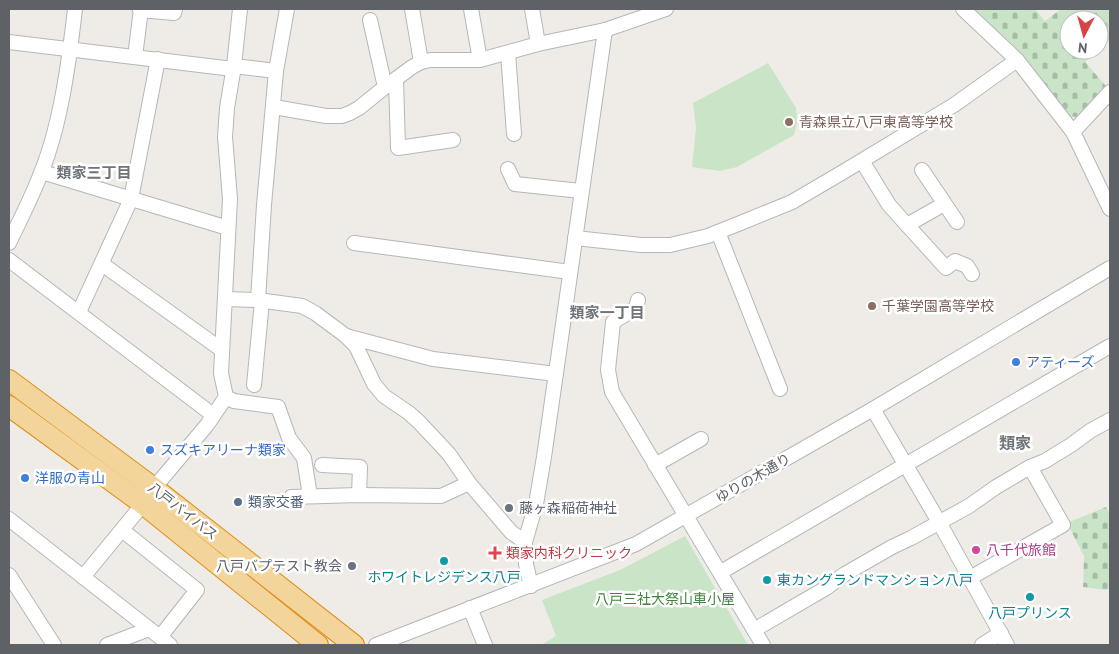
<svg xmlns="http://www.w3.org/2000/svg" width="1119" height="654" viewBox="0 0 1119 654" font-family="'PT Sans','Noto Sans JP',sans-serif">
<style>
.cemetery{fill:url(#cemetery-stones)}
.park{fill:#c9e4c6}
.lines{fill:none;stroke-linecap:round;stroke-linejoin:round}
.minor-casing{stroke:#b4b7ba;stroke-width:16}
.highway-casing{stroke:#df8d17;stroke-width:22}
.minor{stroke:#fff;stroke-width:14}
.highway{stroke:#f3d49a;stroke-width:20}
.education-dot{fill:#8d6e63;stroke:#fff;stroke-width:2}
.shop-dot{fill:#3f7fe0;stroke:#fff;stroke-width:2}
.service-dot{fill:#5c6f8a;stroke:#fff;stroke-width:2}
.worship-dot{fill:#6b7280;stroke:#fff;stroke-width:2}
.hotel-dot{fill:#d1479c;stroke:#fff;stroke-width:2}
.health-dot{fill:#e0444e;stroke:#fff;stroke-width:2}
.culture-dot{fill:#0f9aa8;stroke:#fff;stroke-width:2}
.labels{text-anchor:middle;stroke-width:5;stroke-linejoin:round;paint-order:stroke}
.education-label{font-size:14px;fill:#785e54;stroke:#fff;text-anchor:start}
.shop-label{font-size:14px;fill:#366cbe;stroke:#fff;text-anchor:start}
.street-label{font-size:14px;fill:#5e6266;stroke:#fff}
.service-label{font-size:14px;fill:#4e5e75;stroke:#fff;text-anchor:start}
.worship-label{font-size:14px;fill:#5b616d;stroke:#fff;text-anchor:start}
.hotel-label{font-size:14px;fill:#b23c85;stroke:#fff;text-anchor:start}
.health-label{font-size:14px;fill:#be3a42;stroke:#fff;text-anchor:start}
.culture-label{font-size:14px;fill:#0d838f;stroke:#fff}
.park-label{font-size:14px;fill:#42843f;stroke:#fff}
.neighbourhood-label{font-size:15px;font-weight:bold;fill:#6f7478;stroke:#fff}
.quarter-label{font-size:16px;font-weight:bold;fill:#6f7478;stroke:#fff}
</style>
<defs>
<pattern id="cemetery-stones" width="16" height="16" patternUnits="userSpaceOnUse" patternTransform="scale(1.25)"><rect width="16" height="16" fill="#c9e4c6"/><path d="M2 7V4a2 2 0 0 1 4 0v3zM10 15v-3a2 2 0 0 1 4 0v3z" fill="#a6bca5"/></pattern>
</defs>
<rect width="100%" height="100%" fill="#efece7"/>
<g class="cemetery">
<path d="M 968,9 L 1035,9 L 1045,21 L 1061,9 L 1110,9 L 1110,40 L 1099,50 L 1099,20 L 1069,20 L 1069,50 L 1099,50 L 1085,62 L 1106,86 L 1076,117 L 1068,116 Z"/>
<path d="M 1106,507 L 1110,514 L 1110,588 L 1106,590 L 1083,587 L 1084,556 L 1067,523 Z"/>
</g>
<g class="park">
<path d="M 768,63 L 796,108 L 797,123 L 794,135 L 737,167 L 720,171 L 692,167 L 696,128 L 693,103 Z"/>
<path d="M 685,536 L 748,645 L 541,645 L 556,636 L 542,600 L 620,570 Z"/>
</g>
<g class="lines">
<g class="minor-casing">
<g id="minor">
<path d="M 412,9 L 421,62"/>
<path d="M 471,9 L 480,60"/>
<path d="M 532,9 L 538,44"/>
<path d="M 963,9 L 1017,60 L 1073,132 L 1110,209"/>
<path d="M 140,10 L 174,13 L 175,9"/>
<path d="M 370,20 L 385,87"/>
<path d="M 9,42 L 233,69"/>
<path d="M 508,53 L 514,134"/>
<path d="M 135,57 L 141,9"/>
<path d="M 234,66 L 276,71"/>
<path d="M 396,79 L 398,148 L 453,140"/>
<path d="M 274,107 L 326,116 L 342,116 L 350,113 L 359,108 L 385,87 L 412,67 L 421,62 L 431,60 L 480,60 L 538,44 L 605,30 L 666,9"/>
<path d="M 1073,132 L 1110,92"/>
<path d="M 862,161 L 889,205 L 946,268 L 955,261 L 967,266 L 972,274"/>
<path d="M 508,169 L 515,184 L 581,191"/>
<path d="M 922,170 L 957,222"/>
<path d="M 42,172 L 228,228"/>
<path d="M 907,225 L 944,204"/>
<path d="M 718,232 L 780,389"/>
<path d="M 575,238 L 641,245 L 670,245 L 708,236 L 738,224 L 792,202 L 843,172 L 954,105 L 1017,60"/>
<path d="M 9,243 C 20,220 32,197 41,173 C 61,124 69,61 75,9"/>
<path d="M 354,243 L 570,272"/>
<path d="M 9,260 L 213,415"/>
<path d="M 102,264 L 222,350"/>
<path d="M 225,299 L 258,300 L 302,306 L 315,313 L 346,336 L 356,346 L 374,384 L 384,396 L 409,413 L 419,422 L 449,454 L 469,483 L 511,532 L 525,542"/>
<path d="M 258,300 L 264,205 L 276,71 L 287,9"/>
<path d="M 638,300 L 636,308 L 613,322 L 608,370 L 612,392 L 763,645"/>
<path d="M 79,312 L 131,199 L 158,59"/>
<path d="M 346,336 L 433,359 L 556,374"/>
<path d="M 254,385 L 262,301"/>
<path d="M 226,397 L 234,401 L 278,407 L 289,438 L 304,458 L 310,496"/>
<path d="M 873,409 L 939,522 L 1007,645"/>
<path d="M 322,465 L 360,467 L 359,495"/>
<path d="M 655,465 L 701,439"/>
<path d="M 154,488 L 207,425 L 226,397 L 221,373 L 230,199 L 225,137 L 227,108 L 234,66 L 240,9"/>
<path d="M 291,497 L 359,495 L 441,496 L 469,483"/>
<path d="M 9,519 L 170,645"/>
<path d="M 122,530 L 197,590 L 160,637"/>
<path d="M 721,572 L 1110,346"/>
<path d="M 9,575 L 54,645"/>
<path d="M 83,577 L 143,504"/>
<path d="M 970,578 L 1063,525 L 1030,467"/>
<path d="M 531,586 L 526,564 L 525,542 L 536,504 L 544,457 L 605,30"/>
<path d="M 470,608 L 485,645"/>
<path d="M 754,630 L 826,588 L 845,574 L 892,547 L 911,538 L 969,506 L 996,487 L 1030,467 L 1045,461 L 1071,445 L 1090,431 L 1110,420"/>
<path d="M 107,645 L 149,629"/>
<path d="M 376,645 L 636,544 L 873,409 L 1110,268"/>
<path d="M 982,645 L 1001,633"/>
</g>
</g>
<g class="highway-casing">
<g id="highway">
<path d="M 9,380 L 154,488 L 354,645"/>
<path d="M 9,406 L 143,504 L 318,645"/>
</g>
</g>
<use href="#minor" class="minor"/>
<use href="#highway" class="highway"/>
</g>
<g class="education-dot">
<circle cx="789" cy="122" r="5"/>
<circle cx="872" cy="306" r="5"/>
</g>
<g class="shop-dot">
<circle cx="1016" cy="362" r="5"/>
<circle cx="150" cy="450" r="5"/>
<circle cx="25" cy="478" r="5"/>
</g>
<circle class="service-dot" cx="238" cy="502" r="5"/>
<g class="worship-dot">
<circle cx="509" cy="508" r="5"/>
<circle cx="352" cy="566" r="5"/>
</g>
<circle class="hotel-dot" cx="976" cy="550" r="5"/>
<path class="health-dot" d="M492.5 545.5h5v5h5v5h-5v5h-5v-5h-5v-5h5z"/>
<g class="culture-dot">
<circle cx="444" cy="561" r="5"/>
<circle cx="767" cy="580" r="5"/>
<circle cx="1030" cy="597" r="5"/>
</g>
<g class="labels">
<g class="education-label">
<text x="799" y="127">青森県立八戸東高等学校</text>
<text x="882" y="311">千葉学園高等学校</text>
</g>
<g class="shop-label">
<text x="1026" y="367">アティーズ</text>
<text x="160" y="455">スズキアリーナ類家</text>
<text x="35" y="483">洋服の青山</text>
</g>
<g class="street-label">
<text transform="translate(753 478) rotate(-30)" y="5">ゆりの木通り</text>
<text transform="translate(183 511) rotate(38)" y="5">八戸バイパス</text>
</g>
<g class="service-label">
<text x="248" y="507">類家交番</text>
</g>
<g class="worship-label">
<text x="519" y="513">藤ヶ森稲荷神社</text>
<text x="342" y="571" text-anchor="end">八戸バプテスト教会</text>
</g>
<g class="hotel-label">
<text x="986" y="555">八千代旅館</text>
</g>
<g class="health-label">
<text x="506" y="558">類家内科クリニック</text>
</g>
<g class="culture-label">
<text x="444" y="582">ホワイトレジデンス八戸</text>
<text x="777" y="585" text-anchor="start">東カングランドマンション八戸</text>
<text x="1030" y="618">八戸プリンス</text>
</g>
<g class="park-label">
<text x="665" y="604">八戸三社大祭山車小屋</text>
</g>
<g class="neighbourhood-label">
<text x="94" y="178">類家三丁目</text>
<text x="607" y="318">類家一丁目</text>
</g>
<g class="quarter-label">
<text x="1015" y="449">類家</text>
</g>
</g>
<rect width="1119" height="654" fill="none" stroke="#5e6266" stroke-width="20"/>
<g transform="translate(1084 35) rotate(186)"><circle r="24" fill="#ffffff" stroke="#bfc0c2"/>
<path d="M0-4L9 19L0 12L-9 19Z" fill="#d84346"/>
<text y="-8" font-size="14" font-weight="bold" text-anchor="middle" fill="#5e6266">N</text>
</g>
</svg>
